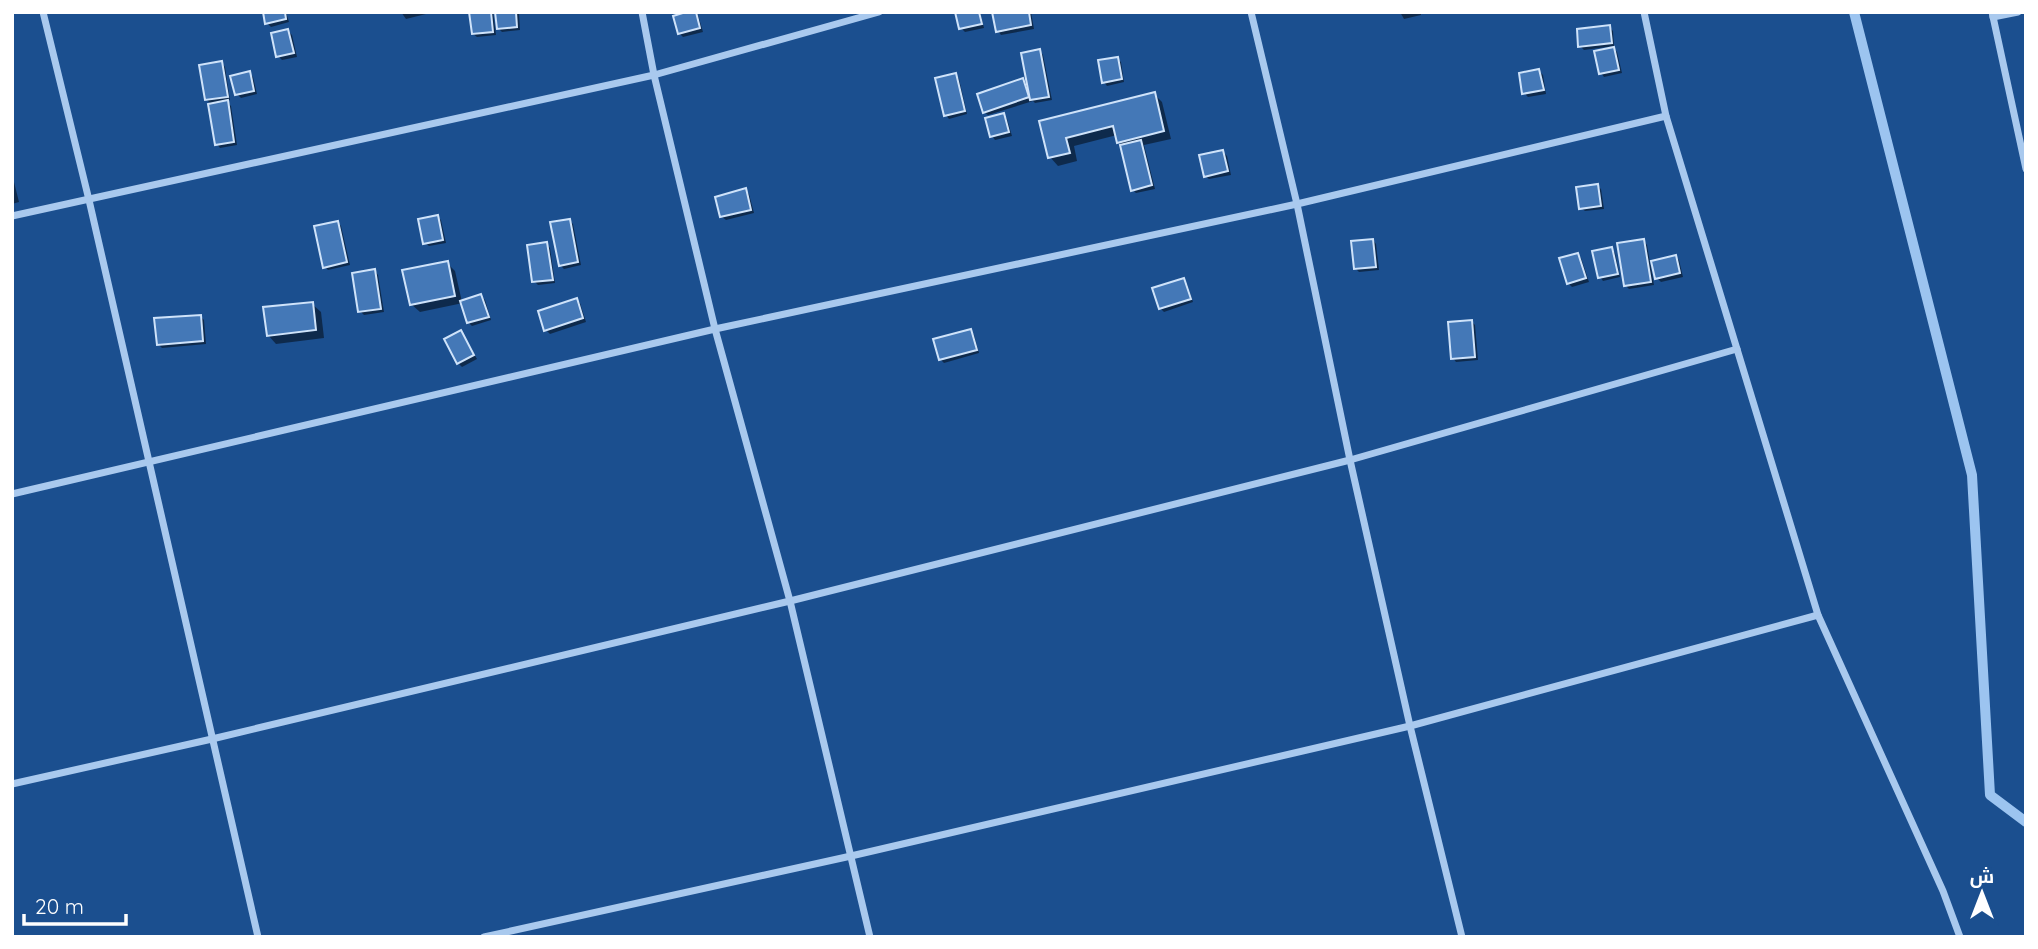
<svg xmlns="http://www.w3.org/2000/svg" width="2038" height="949" viewBox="0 0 2038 949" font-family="Quicksand,Cairo,sans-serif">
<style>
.shadow{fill:#0007}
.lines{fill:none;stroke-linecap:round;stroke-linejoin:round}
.stream{stroke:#9cc4f0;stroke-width:10}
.building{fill:#4478b7;stroke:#cfe3fa;stroke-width:2}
.street{stroke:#a9c9ee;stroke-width:7}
</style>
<rect width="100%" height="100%" fill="#1b4f8f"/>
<g class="shadow">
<path d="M 264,12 L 286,12 L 289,22 L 271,27 L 267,23 Z"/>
<path d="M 401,12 L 430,12 L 430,13 L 406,19 Z"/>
<path d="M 471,12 L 493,12 L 496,35 L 477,37 L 473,34 Z"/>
<path d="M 497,12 L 519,12 L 520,30 L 502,32 L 498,28 Z"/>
<path d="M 695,12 L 698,15 L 703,32 L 683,37 L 679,33 Z"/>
<path d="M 957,12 L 980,12 L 984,28 L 965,32 L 961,28 Z"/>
<path d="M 994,12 L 1031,12 L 1034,29 L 1001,35 L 998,31 Z"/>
<path d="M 1400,12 L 1421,12 L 1421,15 L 1404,19 Z"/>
<path d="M 1609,27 L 1613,31 L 1614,46 L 1584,50 L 1580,46 Z"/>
<path d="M 288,31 L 292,35 L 297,57 L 282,60 L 278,56 Z"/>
<path d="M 1613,48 L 1617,52 L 1622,73 L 1604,77 L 1601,73 Z"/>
<path d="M 1040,51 L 1043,55 L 1052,100 L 1035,103 L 1033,101 L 988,115 L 984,112 L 1022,80 L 1028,87 Z"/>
<path d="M 1117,59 L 1121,62 L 1124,82 L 1107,86 L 1104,82 Z"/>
<path d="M 222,63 L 225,67 L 230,100 L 226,101 L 231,106 L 237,145 L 220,148 L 217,144 L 211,104 L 206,99 Z"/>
<path d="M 1539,71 L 1543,75 L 1546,94 L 1528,97 L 1524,93 Z"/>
<path d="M 249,73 L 253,77 L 257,94 L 241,98 L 237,94 Z"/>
<path d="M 956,75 L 959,79 L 967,114 L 949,119 L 946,115 Z"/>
<path d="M 1154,94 L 1162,102 L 1171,139 L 1144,145 L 1155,189 L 1136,193 L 1133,190 L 1121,145 L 1117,135 L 1074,146 L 1077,161 L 1058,166 L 1050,157 L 1041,122 Z"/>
<path d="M 1004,115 L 1007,119 L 1012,136 L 995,140 L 992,136 Z"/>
<path d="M 1223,152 L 1227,156 L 1231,175 L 1209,179 L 1205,176 Z"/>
<path d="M 12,174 L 19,202 L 12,204 Z"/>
<path d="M 1597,186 L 1601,189 L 1604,209 L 1585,211 L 1581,208 Z"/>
<path d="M 745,190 L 749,194 L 754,213 L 726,220 L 722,217 Z"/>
<path d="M 437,217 L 441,220 L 446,243 L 429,246 L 425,243 Z"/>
<path d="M 569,220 L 573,224 L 581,265 L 564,269 L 560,265 Z"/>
<path d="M 338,223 L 341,226 L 350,265 L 328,270 L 325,267 Z"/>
<path d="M 1373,240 L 1376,244 L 1379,270 L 1359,272 L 1356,269 Z"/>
<path d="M 1644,241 L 1647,245 L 1654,285 L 1629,289 L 1625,285 Z"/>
<path d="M 546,244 L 550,248 L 555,283 L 538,285 L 534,281 Z"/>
<path d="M 1611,249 L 1615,253 L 1620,277 L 1603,281 L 1600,277 Z"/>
<path d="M 1578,255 L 1581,258 L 1589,282 L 1572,287 L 1568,283 Z"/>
<path d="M 1675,257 L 1679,260 L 1683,277 L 1661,282 L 1657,278 Z"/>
<path d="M 447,263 L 455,271 L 462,302 L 481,296 L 485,300 L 491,320 L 472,326 L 469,323 L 463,303 L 420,312 L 411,304 Z"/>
<path d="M 375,271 L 378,275 L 384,312 L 364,315 L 360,311 Z"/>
<path d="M 1184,280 L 1187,284 L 1193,302 L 1164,312 L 1160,308 Z"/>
<path d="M 576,300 L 580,303 L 586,322 L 550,334 L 546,330 Z"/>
<path d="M 312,304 L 321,312 L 324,338 L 276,344 L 268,335 Z"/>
<path d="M 200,316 L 204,320 L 206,344 L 162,348 L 158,344 Z"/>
<path d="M 1471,321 L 1475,325 L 1478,360 L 1456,362 L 1453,358 Z"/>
<path d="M 970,331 L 974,335 L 979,353 L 944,363 L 940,359 Z"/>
<path d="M 461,332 L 477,359 L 462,367 L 458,363 Z"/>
</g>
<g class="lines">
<path class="stream" d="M 1854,12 L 1972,475 L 1990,795 L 2026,822"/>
</g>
<g class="building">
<path d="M 263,12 L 285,12 L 286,19 L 265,24 Z"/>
<path d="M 469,12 L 491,12 L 493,32 L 472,34 Z"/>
<path d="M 495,12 L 516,12 L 517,27 L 497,29 Z"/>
<path d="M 686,12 L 696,12 L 700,28 L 678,34 L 673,16 Z"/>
<path d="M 955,12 L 979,12 L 982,24 L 959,29 Z"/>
<path d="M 992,12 L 1029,12 L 1031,25 L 996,32 Z"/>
<path d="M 1610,25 L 1612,43 L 1578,47 L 1577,29 Z"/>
<path d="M 288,29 L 294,53 L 276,57 L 271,33 Z"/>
<path d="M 1614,47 L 1619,70 L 1599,74 L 1594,51 Z"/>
<path d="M 1040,49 L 1049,97 L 1030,100 L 1021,53 Z"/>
<path d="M 1118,57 L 1122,79 L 1102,83 L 1098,60 Z"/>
<path d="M 222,61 L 228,97 L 205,100 L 199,65 Z"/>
<path d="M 1539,69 L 1544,90 L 1522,94 L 1519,73 Z"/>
<path d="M 250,71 L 254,91 L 235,95 L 230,76 Z"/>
<path d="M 956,73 L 965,111 L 944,116 L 935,78 Z"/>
<path d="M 1023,78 L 1029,97 L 983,113 L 977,94 Z"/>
<path d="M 1155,92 L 1164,131 L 1117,143 L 1113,126 L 1066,138 L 1070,153 L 1048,158 L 1039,121 Z"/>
<path d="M 228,100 L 234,142 L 215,145 L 208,104 Z"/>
<path d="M 1004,113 L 1009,132 L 990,137 L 985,118 Z"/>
<path d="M 1141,140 L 1152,185 L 1131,191 L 1120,145 Z"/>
<path d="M 1223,150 L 1228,171 L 1204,177 L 1199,155 Z"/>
<path d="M 1598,184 L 1601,206 L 1579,209 L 1576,187 Z"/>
<path d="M 746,188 L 751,210 L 720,217 L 715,197 Z"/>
<path d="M 438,215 L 443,240 L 423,244 L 418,219 Z"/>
<path d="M 570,219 L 578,262 L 559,266 L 550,222 Z"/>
<path d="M 338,221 L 347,262 L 323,268 L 314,226 Z"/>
<path d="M 1373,239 L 1376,267 L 1354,269 L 1351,241 Z"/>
<path d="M 1644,239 L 1651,282 L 1624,286 L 1617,243 Z"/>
<path d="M 547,242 L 553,280 L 532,282 L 527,245 Z"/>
<path d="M 1612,247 L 1618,274 L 1598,278 L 1592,251 Z"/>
<path d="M 1578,253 L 1586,278 L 1567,284 L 1559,258 Z"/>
<path d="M 1676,255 L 1680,273 L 1655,279 L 1651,261 Z"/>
<path d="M 448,261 L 455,296 L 410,305 L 402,270 Z"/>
<path d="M 375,269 L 381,309 L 358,312 L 352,273 Z"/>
<path d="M 1184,278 L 1191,299 L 1159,309 L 1152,288 Z"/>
<path d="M 481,294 L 489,317 L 467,323 L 460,301 Z"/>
<path d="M 577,298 L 583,318 L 544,331 L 538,311 Z"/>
<path d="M 313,302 L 316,330 L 267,336 L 263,307 Z"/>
<path d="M 201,315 L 203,341 L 157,345 L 154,318 Z"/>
<path d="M 1472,320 L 1475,357 L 1451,359 L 1448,322 Z"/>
<path d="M 971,329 L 977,350 L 939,360 L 933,339 Z"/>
<path d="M 461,330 L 474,355 L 457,364 L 444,339 Z"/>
</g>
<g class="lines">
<g class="street">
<path d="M 43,12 L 89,200 L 258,937"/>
<path d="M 642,12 L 654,75 L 715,329 L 790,601 L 870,937"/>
<path d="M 1251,12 L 1297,204 L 1350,460 L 1410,726 L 1462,937"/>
<path d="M 1644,12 L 1666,116 L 1818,615 L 1943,891 L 1960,937"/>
<path d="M 1992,12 L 2026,169"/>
<path d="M 1993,17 L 2018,12"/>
<path d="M 12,216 L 654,75 L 879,12"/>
<path d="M 12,494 L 715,329 L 1297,204 L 1666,116"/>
<path d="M 12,784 L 212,739 L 790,601 L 1350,460 L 1737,349"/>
<path d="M 484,937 L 851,856 L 1410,726 L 1818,615"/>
</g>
</g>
<rect width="2038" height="949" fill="none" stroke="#ffffff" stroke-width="28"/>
<g transform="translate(1982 893)" stroke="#1b4f8f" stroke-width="5" paint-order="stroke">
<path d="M0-5L12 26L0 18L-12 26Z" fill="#ffffff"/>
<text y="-10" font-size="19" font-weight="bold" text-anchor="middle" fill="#ffffff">ش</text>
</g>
<path d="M24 914v10h102v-10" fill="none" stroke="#ffffff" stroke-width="3.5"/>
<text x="35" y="914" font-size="21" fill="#ffffff" stroke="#1b4f8f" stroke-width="5" paint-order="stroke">20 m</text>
</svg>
